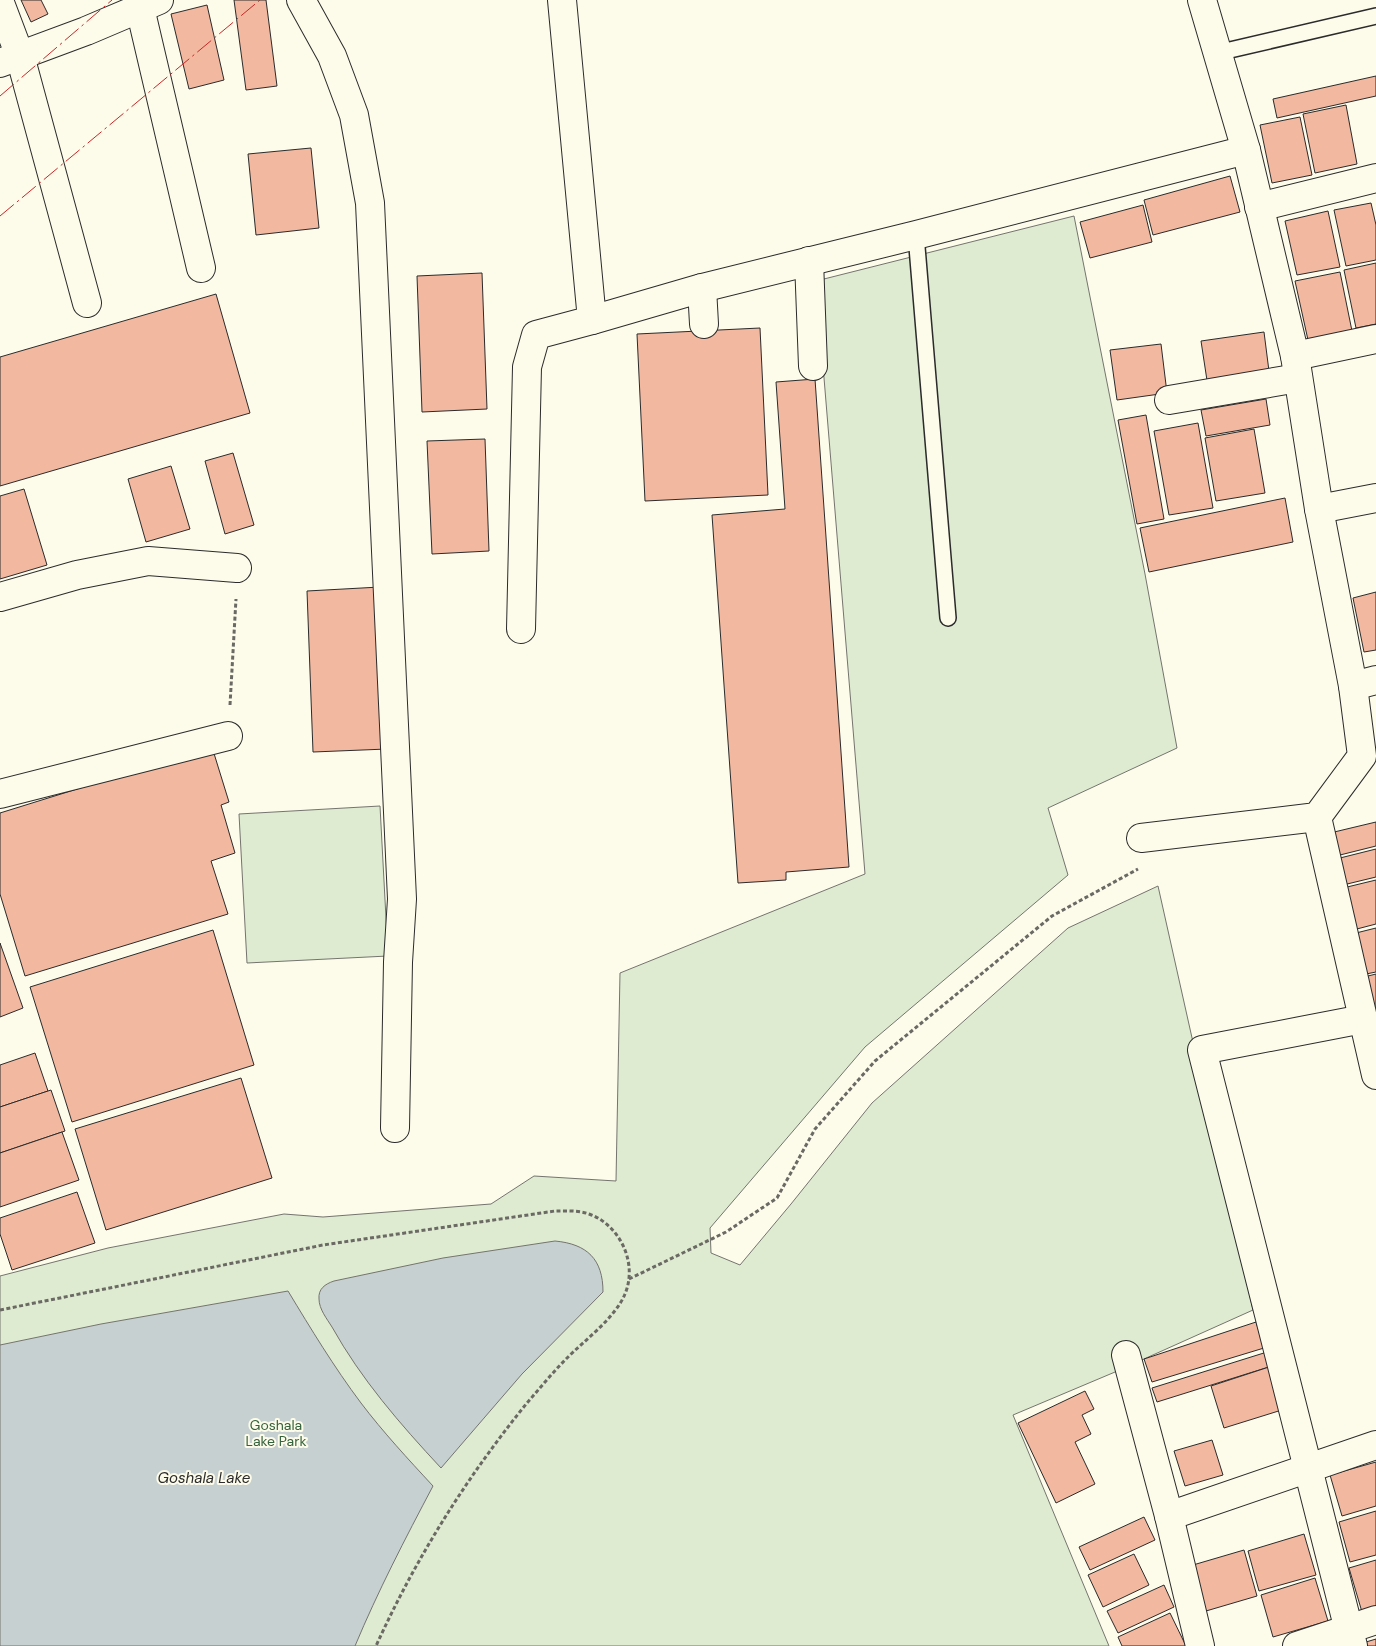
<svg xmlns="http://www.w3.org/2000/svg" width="1376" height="1646" viewBox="0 0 1376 1646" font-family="'DM Sans',sans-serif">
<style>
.green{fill:#deebd1;stroke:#74746e}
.water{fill:#c7d0d0;stroke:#74746e}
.building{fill:#f2b8a0;stroke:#2b2b2b}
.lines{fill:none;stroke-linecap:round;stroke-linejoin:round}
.lane-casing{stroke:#2b2b2b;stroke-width:18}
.street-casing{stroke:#2b2b2b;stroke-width:30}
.path{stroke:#6a6964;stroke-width:3;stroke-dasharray:4 2.5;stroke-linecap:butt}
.lane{stroke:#fdfbea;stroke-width:15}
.street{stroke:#fdfbea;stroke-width:28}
.power{stroke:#c62828;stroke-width:1;stroke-dasharray:18 4 2.5 4;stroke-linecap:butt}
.labels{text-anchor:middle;stroke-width:4;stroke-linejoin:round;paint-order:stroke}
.park-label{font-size:14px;fill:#34623c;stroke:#fdfbea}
.water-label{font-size:15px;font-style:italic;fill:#2b2b2b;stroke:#fdfbea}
</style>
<rect width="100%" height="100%" fill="#fdfbea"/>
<g class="green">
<path d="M 1074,216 L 1145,574 L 1177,748 L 1048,808 L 1068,875 L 865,1047 L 710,1228 L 711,1253 L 740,1265 L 791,1204 L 872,1103 L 1068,928 L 1158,886 L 1253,1310 L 1115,1372 L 1013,1415 L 1109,1646 L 0,1646 L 0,1276 L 108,1248 L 284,1214 L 323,1217 L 491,1204 L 534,1176 L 616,1181 L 620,973 L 865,874 L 816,281 Z"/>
<path d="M 380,806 L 388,956 L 247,963 L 239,814 Z"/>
</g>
<g class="water">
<path d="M 555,1241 C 587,1244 603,1259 603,1292 L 522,1374 L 441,1468 C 400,1424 361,1379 332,1327 C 327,1319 319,1309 319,1299 C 318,1289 325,1284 334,1281 L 443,1258 Z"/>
<path d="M 288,1291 C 311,1329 334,1367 361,1403 C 383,1432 408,1459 433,1486 C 405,1539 378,1591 355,1646 L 0,1646 L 0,1345 L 101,1324 Z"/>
</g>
<g class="building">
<path d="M 21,0 L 41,0 L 48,14 L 31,22 Z"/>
<path d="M 234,0 L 266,0 L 277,86 L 246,90 Z"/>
<path d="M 207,5 L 224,80 L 189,89 L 171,14 Z"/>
<path d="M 1376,76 L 1376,96 L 1277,118 L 1273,99 Z"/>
<path d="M 1346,105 L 1357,164 L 1315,173 L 1303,114 Z"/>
<path d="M 1300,117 L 1312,175 L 1272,183 L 1260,125 Z"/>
<path d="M 311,148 L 319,228 L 256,235 L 248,154 Z"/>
<path d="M 1230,176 L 1240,212 L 1153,235 L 1144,200 Z"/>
<path d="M 1371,203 L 1376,225 L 1376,260 L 1346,266 L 1334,210 Z"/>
<path d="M 1143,205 L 1152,242 L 1090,258 L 1080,222 Z"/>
<path d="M 1328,211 L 1340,267 L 1297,275 L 1285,221 Z"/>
<path d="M 1376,263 L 1376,324 L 1356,328 L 1344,270 Z"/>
<path d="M 1340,272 L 1352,331 L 1308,340 L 1295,281 Z"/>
<path d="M 482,273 L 487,409 L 422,412 L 417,276 Z"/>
<path d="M 216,294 L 250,413 L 0,486 L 0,357 Z"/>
<path d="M 760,328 L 768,495 L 645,501 L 637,334 Z"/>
<path d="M 1264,332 L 1270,379 L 1208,387 L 1201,341 Z"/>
<path d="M 1161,344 L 1167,393 L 1117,400 L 1110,350 Z"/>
<path d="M 815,379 L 849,867 L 786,872 L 786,880 L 738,883 L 712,515 L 785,509 L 776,382 Z"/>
<path d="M 1266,399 L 1270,425 L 1206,436 L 1201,410 Z"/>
<path d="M 1146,415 L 1164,519 L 1137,524 L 1118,420 Z"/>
<path d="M 1198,423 L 1213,508 L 1169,515 L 1154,431 Z"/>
<path d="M 1254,429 L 1265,493 L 1216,501 L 1205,438 Z"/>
<path d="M 485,439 L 489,551 L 432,554 L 427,441 Z"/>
<path d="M 233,453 L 254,525 L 225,534 L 205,461 Z"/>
<path d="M 171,466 L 190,529 L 146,542 L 128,479 Z"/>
<path d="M 24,489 L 47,565 L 0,579 L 0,496 Z"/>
<path d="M 1285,498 L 1293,542 L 1149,572 L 1140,528 Z"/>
<path d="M 380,587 L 387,749 L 313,752 L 307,591 Z"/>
<path d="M 1376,592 L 1376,650 L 1364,652 L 1353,598 Z"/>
<path d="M 212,747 L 229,802 L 221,805 L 235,853 L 211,861 L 228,914 L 25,976 L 0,894 L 0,813 Z"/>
<path d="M 1376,822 L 1376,846 L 1336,856 L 1330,833 Z"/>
<path d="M 1376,849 L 1376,877 L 1343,885 L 1336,859 Z"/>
<path d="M 1376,880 L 1376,924 L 1353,930 L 1343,888 Z"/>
<path d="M 1376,928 L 1376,972 L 1366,974 L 1356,933 Z"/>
<path d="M 213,930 L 254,1065 L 72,1122 L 30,987 Z"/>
<path d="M 0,943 L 23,1008 L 0,1017 Z"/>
<path d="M 1376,974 L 1376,1019 L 1364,977 Z"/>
<path d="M 35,1053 L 48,1091 L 0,1107 L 0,1065 Z"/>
<path d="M 241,1078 L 272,1178 L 106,1230 L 75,1129 Z"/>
<path d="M 51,1090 L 65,1131 L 0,1153 L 0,1107 Z"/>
<path d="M 62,1132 L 79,1180 L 0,1207 L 0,1153 Z"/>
<path d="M 77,1192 L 95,1243 L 12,1270 L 0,1234 L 0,1218 Z"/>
<path d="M 1256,1322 L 1264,1348 L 1152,1382 L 1144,1359 Z"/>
<path d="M 1267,1352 L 1272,1366 L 1157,1402 L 1152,1388 Z"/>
<path d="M 1272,1366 L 1285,1409 L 1224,1428 L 1211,1386 Z"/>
<path d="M 1085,1391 L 1094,1409 L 1082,1415 L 1091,1434 L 1075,1442 L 1095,1484 L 1056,1503 L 1018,1423 Z"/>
<path d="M 1212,1440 L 1223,1475 L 1185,1486 L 1174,1451 Z"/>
<path d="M 1376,1462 L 1376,1506 L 1342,1516 L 1330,1475 Z"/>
<path d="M 1376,1511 L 1376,1555 L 1350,1562 L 1339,1522 Z"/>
<path d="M 1144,1517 L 1155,1540 L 1090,1570 L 1079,1547 Z"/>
<path d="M 1304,1534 L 1316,1575 L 1259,1591 L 1248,1551 Z"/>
<path d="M 1244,1550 L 1257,1596 L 1206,1611 L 1193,1565 Z"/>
<path d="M 1134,1554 L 1149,1585 L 1103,1607 L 1088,1575 Z"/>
<path d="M 1376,1560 L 1376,1608 L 1362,1612 L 1349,1568 Z"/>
<path d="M 1315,1578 L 1328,1621 L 1273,1637 L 1261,1595 Z"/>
<path d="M 1164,1585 L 1174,1607 L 1118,1633 L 1107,1611 Z"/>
<path d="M 1170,1613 L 1186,1646 L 1122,1646 L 1118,1637 Z"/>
<path d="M 1376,1639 L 1376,1646 L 1367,1646 L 1366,1642 Z"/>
</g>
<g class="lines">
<g class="lane-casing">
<g id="lane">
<path d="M 1217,53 L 1376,16"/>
<path d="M 916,235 L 948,618"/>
</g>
</g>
<g class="street-casing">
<g id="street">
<path d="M 301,0 L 332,56 L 354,115 L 370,203 L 402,899 L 398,962 L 395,1128"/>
<path d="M 0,3 L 20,56 L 87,303"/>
<path d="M 140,8 L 201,268"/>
<path d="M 0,63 L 86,31 L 159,0"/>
<path d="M 1259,207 L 1376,178"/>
<path d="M 809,261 L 813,366"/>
<path d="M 702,288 L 704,324"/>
<path d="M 592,320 L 702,288 L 916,235 L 1246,150"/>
<path d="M 1295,356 L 1376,339"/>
<path d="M 1169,400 L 1298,378"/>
<path d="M 1319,509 L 1376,498"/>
<path d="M 0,597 L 77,575 L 148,561 L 237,568"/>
<path d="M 521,629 L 527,367 L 536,335 L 592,320 L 562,0"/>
<path d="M 1353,686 L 1376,680"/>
<path d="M 0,794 L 228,736"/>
<path d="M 1317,817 L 1376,1075"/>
<path d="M 1141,838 L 1317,817 L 1362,756 L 1353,686 L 1319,509 L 1295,356 L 1246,150 L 1202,0"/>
<path d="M 1126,1355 L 1169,1516 L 1200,1646"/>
<path d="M 1169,1516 L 1376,1445"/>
<path d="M 1297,1646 L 1376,1620"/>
<path d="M 1353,1646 L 1202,1050 L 1363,1019"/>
</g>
</g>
<g class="path">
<path d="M 230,705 L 236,599"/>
<path d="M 629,1279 L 726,1232 L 777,1198 L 815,1129 L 875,1061 L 1052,916 L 1138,869"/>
<path d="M 0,1310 L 323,1245 L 555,1211 C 566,1211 578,1210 589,1214 C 620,1225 638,1263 625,1294 C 615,1318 585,1340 567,1358 C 553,1372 540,1388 527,1403 C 466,1478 416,1558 376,1646"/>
</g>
<use href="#lane" class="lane"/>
<use href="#street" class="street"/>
<g class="power">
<path d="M 0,96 L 112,0"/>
<path d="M 0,216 L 260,0"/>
</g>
</g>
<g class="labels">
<g class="park-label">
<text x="276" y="1430">Goshala<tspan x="276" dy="16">Lake Park</tspan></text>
</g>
<g class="water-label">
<text x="204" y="1483">Goshala Lake</text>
</g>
</g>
</svg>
